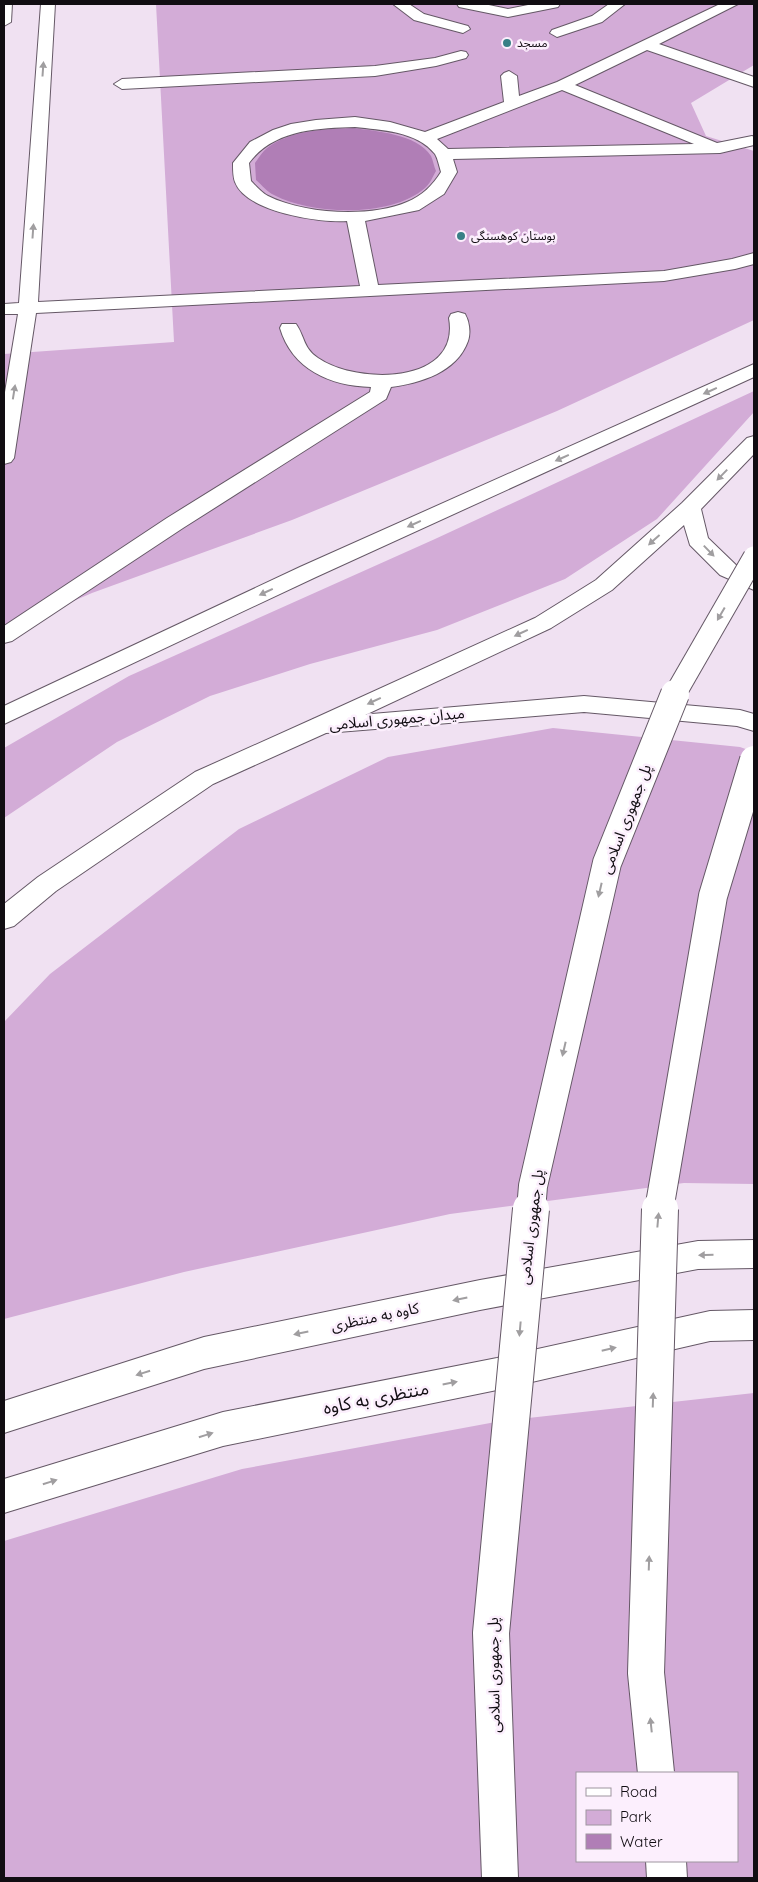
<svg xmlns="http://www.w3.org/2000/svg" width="758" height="1882" viewBox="0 0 758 1882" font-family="Quicksand,'Noto Sans Arabic',sans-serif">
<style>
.green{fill:#d3acd7;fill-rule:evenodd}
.water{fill:#b07eb6}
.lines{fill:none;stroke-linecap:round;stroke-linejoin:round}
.street-casing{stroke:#655866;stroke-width:2}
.primary-casing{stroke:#655866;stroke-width:2}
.highway-casing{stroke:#655866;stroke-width:2}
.street{fill:#fff;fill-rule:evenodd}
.primary{fill:#fff;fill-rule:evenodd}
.highway{fill:#fff;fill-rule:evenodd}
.highway-bridge-far2-casing{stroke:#655866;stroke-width:23;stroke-linecap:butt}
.highway-bridge-far1-casing{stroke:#655866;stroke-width:30;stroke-linecap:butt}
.highway-bridge-casing{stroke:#655866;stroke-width:38;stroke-linecap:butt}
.highway-bridge-far2{stroke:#fff;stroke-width:21}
.highway-bridge-far1{stroke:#fff;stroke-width:28}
.highway-bridge{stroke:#fff;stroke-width:36}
.oneway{fill:#a09ea0}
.poi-dot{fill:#388086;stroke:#fceffd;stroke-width:2}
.labels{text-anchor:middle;stroke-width:5;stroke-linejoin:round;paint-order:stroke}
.far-poi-label{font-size:12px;fill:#110d12;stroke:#fceffd;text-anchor:start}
.street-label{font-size:15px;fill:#110d12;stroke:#fceffd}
.near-street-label{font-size:18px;fill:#110d12;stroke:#fceffd}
</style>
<rect width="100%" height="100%" fill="#f0e1f2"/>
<g class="green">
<path d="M 156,4 L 754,4 L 754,65 L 691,103 L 706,136 L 754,151 L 754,320 L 557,411 L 292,520 L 92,593 L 4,631 L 4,354 L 174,342 Z"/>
<path d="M 754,391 L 754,412 L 657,519 L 565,579 L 437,630 L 310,664 L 210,696 L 117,742 L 4,818 L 4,748 L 129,676 L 435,539 Z"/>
<path d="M 553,728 L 740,747 L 754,752 L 754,1184 L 684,1183 L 450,1214 L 184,1272 L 4,1319 L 4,1022 L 50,974 L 239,829 L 388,757 Z"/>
<path d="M 754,1393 L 754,1878 L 4,1878 L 4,1541 L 242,1469 L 501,1421 ZM 577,1773 L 737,1773 L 737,1861 L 577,1861 Z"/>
</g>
<path class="water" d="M 353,128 C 376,131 417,134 431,156 C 433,160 434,167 436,171 C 433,176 430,184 425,188 C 391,218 312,215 274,195 C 267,192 262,185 256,180 L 255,163 C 258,159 262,152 267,148 C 291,130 325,129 353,128 Z"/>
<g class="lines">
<g class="street-casing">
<g id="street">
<path d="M 4,4 L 12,4 L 11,22 L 4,26 Z"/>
<path d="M 41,4 L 55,4 L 38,302 L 360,286 L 347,221 C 320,223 246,212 235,182 C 233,177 233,169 233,163 L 250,142 L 273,130 L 291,124 L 316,120 L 355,117 L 390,122 L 425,132 L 504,102 L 501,76 L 504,73 L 509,71 L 517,76 L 519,96 L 557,82 L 720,4 L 738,4 L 659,44 L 754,77 L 754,87 L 647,50 L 575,85 L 717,143 L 752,136 L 754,137 L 754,145 L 720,153 L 453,159 L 457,172 L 444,194 L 419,210 L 365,221 L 378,285 L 664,271 L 732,259 L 754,253 L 754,264 L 735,269 L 664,281 L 36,313 L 14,458 L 11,462 L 4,464 L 4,398 L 18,314 L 4,314 L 4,304 L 19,303 ZM 562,90 L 694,144 L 448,149 L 437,139 ZM 355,127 C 381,130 417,131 435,154 C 438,159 439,166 441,172 C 433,185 422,196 407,202 C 370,218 304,214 268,196 C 262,193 256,186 251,181 L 249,163 C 273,130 317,128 355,127 Z"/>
<path d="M 393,4 L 409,4 L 424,14 L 468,26 L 470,29 L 463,33 L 414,20 Z"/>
<path d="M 457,4 L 484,4 L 508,9 L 533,4 L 560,4 L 558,7 L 508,17 L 459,7 Z"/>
<path d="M 609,4 L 625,4 L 602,22 L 557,37 L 550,33 L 552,30 L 592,16 Z"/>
<path d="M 461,51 L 466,52 L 468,55 L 466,58 L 436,66 L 375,76 L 122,89 L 114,84 L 122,79 L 375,66 L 435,58 Z"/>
<path d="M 458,312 L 465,314 C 469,321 471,332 468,341 C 457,372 421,383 391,387 L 386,399 L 183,528 L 12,641 L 4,643 L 4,626 L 167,518 L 370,392 L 371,387 C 330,386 292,369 280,328 L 282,324 L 296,324 C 305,337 303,348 318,358 C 357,385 461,385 449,318 L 451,314 Z"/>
</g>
</g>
<g class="primary-casing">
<g id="primary">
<path d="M 584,696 L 740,710 L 754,714 L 754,731 L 737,726 L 584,712 L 326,733 L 213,784 L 56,891 L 14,926 L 4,929 L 4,904 L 38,877 L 195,772 L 313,719 Z"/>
<path d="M 754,1240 L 754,1268 L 698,1269 L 480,1310 L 204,1369 L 4,1433 L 4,1401 L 204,1337 L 480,1280 L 698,1241 Z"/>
<path d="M 754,1310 L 754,1340 L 710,1341 L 497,1390 L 223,1446 L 4,1513 L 4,1479 L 223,1412 L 497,1358 L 710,1311 Z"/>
</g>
</g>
<g class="highway-casing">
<g id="highway">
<path d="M 754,364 L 754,377 L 316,577 L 4,724 L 4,706 L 300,567 Z"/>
<path d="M 754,436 L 754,454 L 701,509 L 708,538 L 736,565 L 754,574 L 754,590 L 720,575 L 690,545 L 684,525 L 612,590 L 551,628 L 331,731 L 322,733 L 313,731 L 310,725 L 313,719 L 535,618 L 596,580 L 682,503 L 747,438 Z"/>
<path d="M 646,1861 L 686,1861 L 687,1878 L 647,1878 Z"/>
</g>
</g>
<use href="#street" class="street"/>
<use href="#primary" class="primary"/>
<use href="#highway" class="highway"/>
<g class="highway-bridge-far2-casing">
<path id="highway-bridge-far2" d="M 674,696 L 754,557"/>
</g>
<g class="highway-bridge-far1-casing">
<g id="highway-bridge-far1">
<path d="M 531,1210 L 533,1186 L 607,863 L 675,694"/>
<path d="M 659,1210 L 713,896 L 754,760"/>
</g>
</g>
<g class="highway-bridge-casing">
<g id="highway-bridge">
<path d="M 656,1773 L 646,1673 L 660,1209"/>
<path d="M 500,1878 L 491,1633 L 531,1209"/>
</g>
</g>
<use href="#highway-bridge-far2" class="highway-bridge-far2"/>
<use href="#highway-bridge-far1" class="highway-bridge-far1"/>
<use href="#highway-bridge" class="highway-bridge"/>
</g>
<defs><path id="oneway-solid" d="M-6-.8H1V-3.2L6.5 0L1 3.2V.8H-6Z" transform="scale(1.25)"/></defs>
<g class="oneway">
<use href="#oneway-solid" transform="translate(43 69) rotate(-86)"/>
<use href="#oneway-solid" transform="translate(33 231) rotate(-86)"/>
<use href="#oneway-solid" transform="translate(710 391) rotate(156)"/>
<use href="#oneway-solid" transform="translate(14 392) rotate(-81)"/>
<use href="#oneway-solid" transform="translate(562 458) rotate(156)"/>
<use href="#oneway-solid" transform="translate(722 475) rotate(134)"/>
<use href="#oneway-solid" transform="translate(414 524) rotate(156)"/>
<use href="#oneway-solid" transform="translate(654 540) rotate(138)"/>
<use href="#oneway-solid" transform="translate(709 551) rotate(46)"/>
<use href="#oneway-solid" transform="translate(266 592) rotate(155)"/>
<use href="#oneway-solid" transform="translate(721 614) rotate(120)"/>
<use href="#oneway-solid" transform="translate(521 633) rotate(155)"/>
<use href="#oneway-solid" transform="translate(374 701) rotate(155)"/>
<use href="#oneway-solid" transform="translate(600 890) rotate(103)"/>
<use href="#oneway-solid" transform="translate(564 1049) rotate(103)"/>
<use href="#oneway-solid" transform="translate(658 1220) rotate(-85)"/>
<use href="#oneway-solid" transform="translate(706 1255) rotate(179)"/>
<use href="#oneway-solid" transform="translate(460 1299) rotate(168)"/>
<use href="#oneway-solid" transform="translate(520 1329) rotate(95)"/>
<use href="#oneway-solid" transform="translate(301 1333) rotate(168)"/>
<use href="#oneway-solid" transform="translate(609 1349) rotate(-13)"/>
<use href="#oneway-solid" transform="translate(143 1373) rotate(162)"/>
<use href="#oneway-solid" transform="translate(450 1383) rotate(-11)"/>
<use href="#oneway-solid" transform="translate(653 1400) rotate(-88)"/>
<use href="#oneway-solid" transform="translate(206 1435) rotate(-17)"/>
<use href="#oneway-solid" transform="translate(50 1482) rotate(-17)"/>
<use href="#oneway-solid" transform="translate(649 1563) rotate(-88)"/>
<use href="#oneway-solid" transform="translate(651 1725) rotate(-96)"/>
</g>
<g class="poi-dot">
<circle cx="507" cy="43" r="5"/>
<circle cx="461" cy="236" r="5"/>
</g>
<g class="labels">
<g class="far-poi-label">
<text x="517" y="47">مسجد</text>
<text x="471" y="240">بوستان کوهسنگی</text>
</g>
<g class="street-label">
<text transform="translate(397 719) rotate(-5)" y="5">میدان جمهوری اسلامی</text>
<text transform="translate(626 819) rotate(-69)" y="5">پل جمهوری اسلامی</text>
<text transform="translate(531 1227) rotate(-83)" y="5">پل جمهوری اسلامی</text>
<text transform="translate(375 1317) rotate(-12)" y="5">کاوه به منتظری</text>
<text transform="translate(494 1675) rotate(-91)" y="5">پل جمهوری اسلامی</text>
</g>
<g class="near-street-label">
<text transform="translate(376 1398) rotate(-11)" y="6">منتظری به کاوه</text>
</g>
</g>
<rect width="758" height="1882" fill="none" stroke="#110d12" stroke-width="10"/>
<rect x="576" y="1772" width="162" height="90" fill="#fceffd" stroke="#9e959f"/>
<rect x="586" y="1788" width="25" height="8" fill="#ffffff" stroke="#9e959f"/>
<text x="620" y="1797" font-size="15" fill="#110d12">Road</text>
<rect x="586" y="1810" width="25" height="15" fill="#d3acd7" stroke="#9e959f"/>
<text x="620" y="1822" font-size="15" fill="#110d12">Park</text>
<rect x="586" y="1834" width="25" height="15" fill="#b07eb6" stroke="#9e959f"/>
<text x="620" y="1847" font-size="15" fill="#110d12">Water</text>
</svg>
